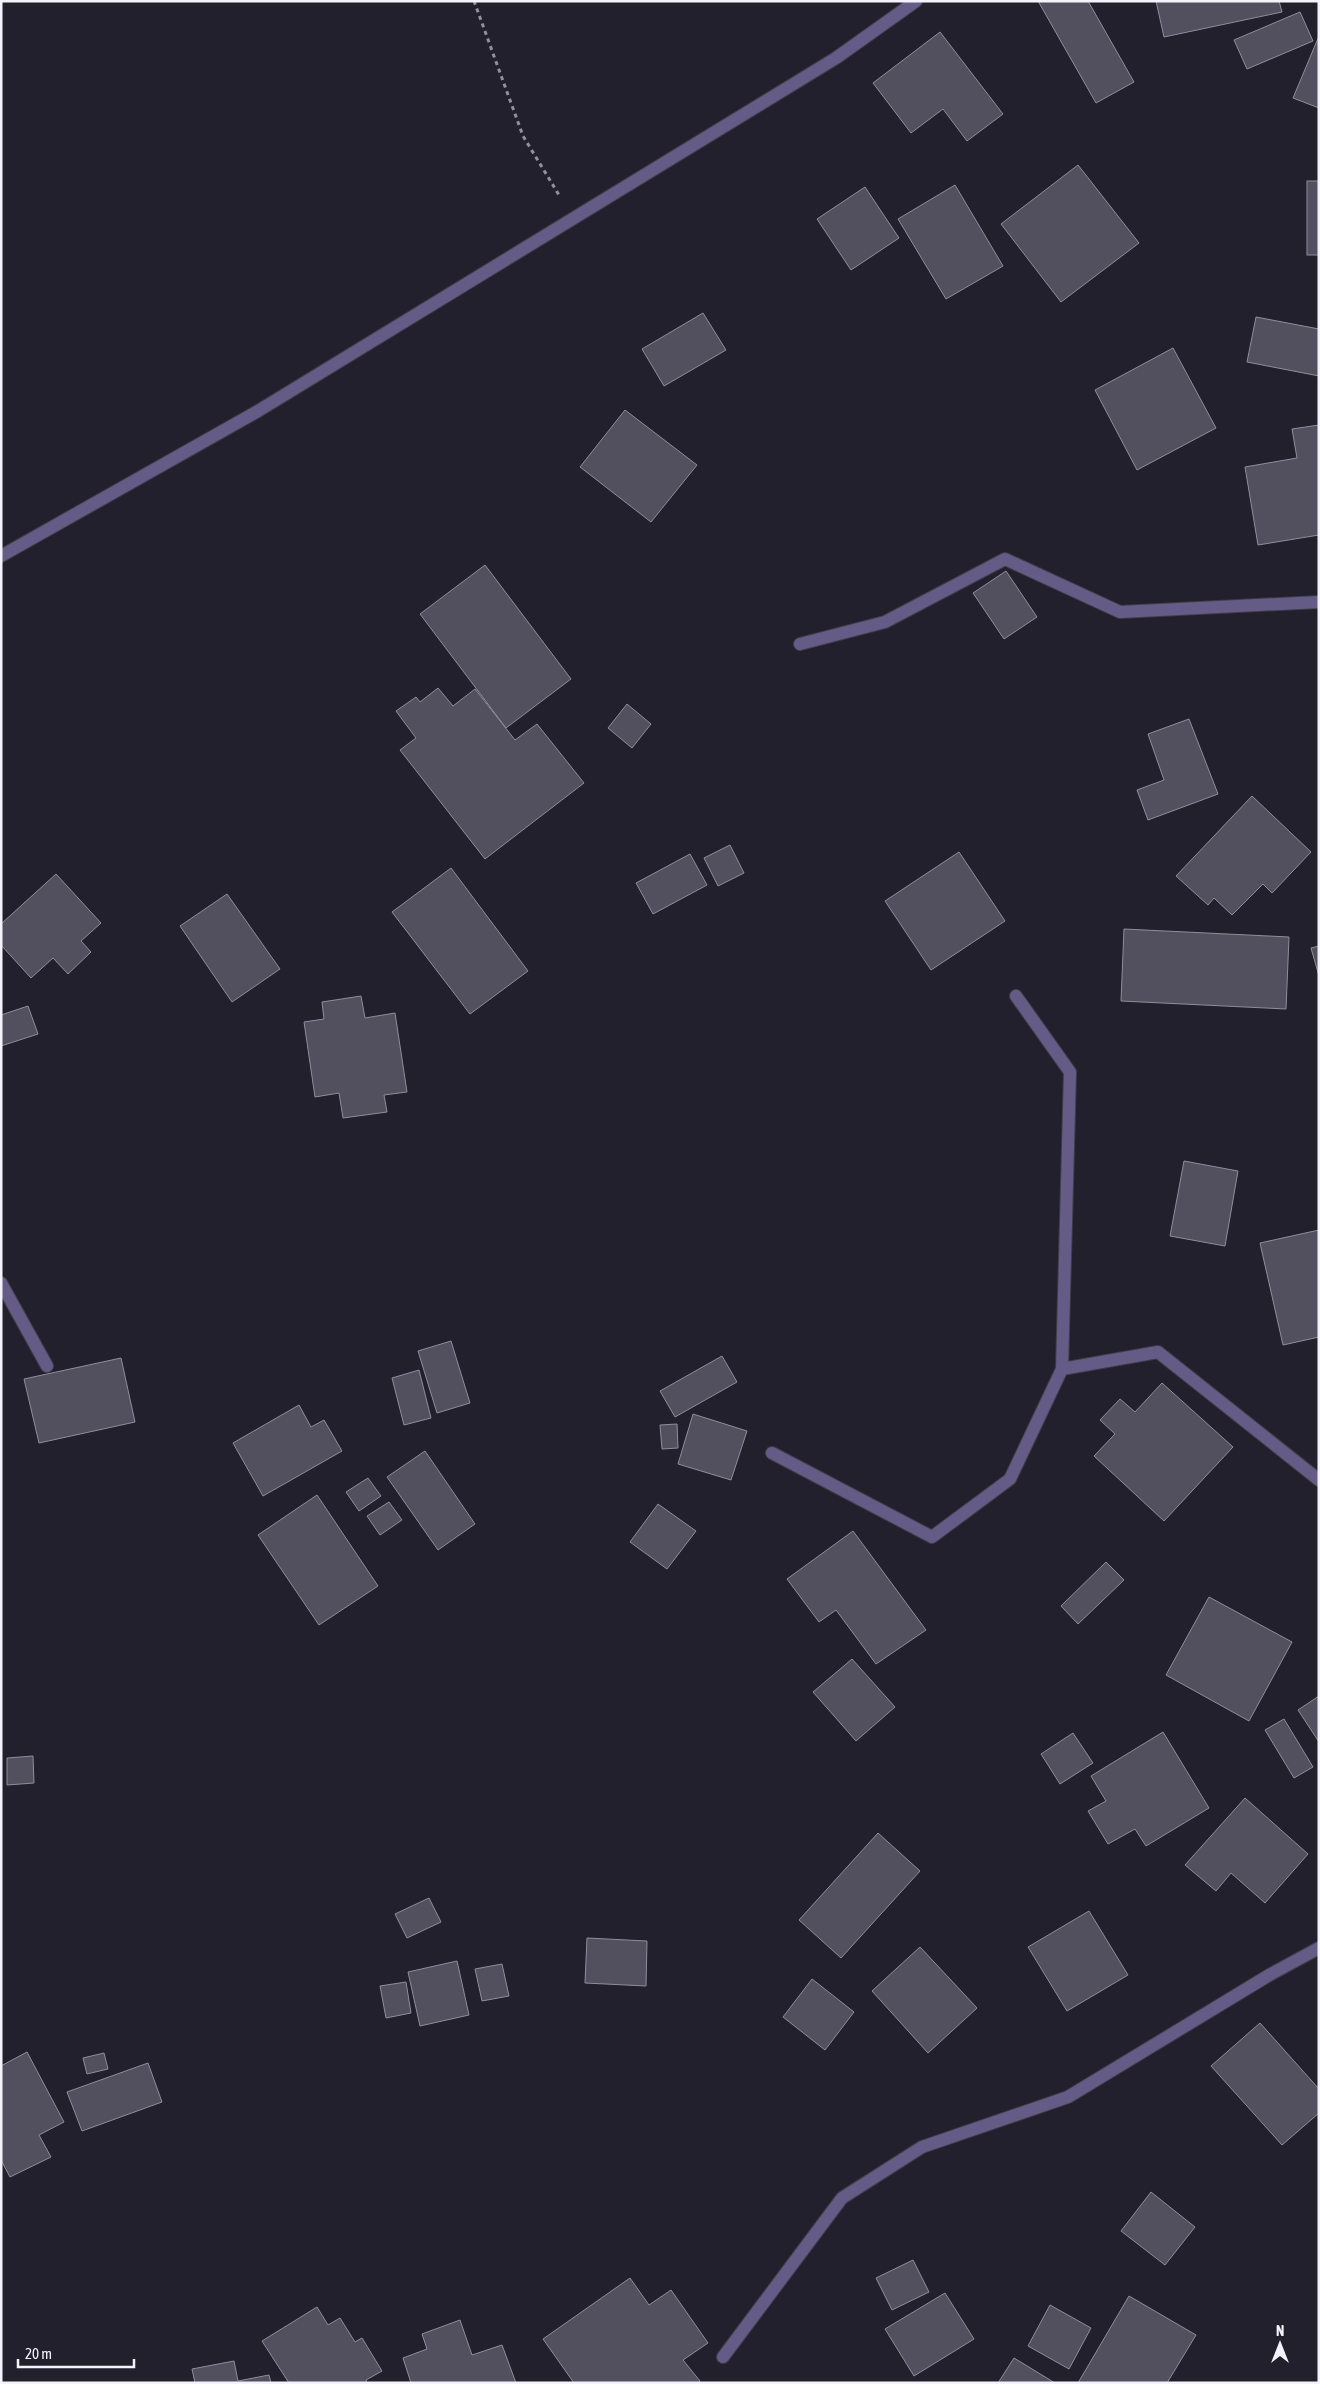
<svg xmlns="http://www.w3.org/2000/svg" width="1320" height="2384" viewBox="0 0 1320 2384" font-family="'Asap Condensed',sans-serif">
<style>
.building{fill:#52505e;stroke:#908e9d}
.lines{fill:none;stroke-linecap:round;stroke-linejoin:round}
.minor-casing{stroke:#3f3e49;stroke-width:14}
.path{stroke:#92909b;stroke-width:3;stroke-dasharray:4 4;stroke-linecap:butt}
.minor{stroke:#645c87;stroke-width:12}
</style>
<rect width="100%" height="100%" fill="#22202c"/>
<g class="building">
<path d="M 1038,1 L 1088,1 L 1134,82 L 1096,103 Z"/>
<path d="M 1156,1 L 1279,1 L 1282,12 L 1164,37 Z"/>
<path d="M 1300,12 L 1313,41 L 1247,69 L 1234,40 Z"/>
<path d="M 940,32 L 1003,114 L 967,141 L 943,109 L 911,133 L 873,83 Z"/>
<path d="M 1319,36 L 1319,108 L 1293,98 Z"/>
<path d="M 1078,165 L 1139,243 L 1061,302 L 1001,224 Z"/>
<rect x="1307" y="181" width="12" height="74"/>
<path d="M 955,185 L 1003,266 L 946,299 L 898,219 Z"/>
<path d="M 865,187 L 899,238 L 851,270 L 817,219 Z"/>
<path d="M 703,313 L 726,350 L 664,386 L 642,349 Z"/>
<path d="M 1256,317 L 1319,329 L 1319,376 L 1247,362 Z"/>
<path d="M 1173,348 L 1216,428 L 1137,470 L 1095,390 Z"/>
<path d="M 625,410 L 697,465 L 651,522 L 580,467 Z"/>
<path d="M 1319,425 L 1319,535 L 1258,545 L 1245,467 L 1297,458 L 1292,429 Z"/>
<path d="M 485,565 L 571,679 L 506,728 L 420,614 Z"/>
<path d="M 1006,571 L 1037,617 L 1004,639 L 973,593 Z"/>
<path d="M 438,688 L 453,706 L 475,689 L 515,740 L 537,724 L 584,783 L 485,859 L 400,750 L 416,738 L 396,711 L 416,697 L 420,702 Z"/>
<path d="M 627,704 L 651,724 L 632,748 L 608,728 Z"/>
<path d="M 1189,719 L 1218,794 L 1148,820 L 1137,790 L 1164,780 L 1148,734 Z"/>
<path d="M 1252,796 L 1311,852 L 1272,893 L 1263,884 L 1232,915 L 1214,898 L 1208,905 L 1176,876 Z"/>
<path d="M 730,845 L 744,873 L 718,886 L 704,858 Z"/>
<path d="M 959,852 L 1005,921 L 931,970 L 885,901 Z"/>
<path d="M 690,854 L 707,885 L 653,914 L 636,883 Z"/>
<path d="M 451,868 L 528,971 L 470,1014 L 392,912 Z"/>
<path d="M 56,874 L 101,923 L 81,941 L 91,952 L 68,974 L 53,958 L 31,978 L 1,945 L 1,924 Z"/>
<path d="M 227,894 L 280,969 L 232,1002 L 180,926 Z"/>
<path d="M 1124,929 L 1289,937 L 1286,1009 L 1121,1001 Z"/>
<path d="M 1319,946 L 1319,976 L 1311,948 Z"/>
<path d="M 361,996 L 365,1018 L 395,1013 L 407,1092 L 384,1095 L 387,1112 L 343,1118 L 339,1093 L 315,1097 L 304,1022 L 324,1019 L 322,1002 Z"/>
<path d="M 28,1006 L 38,1034 L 1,1046 L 1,1015 Z"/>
<path d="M 1184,1161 L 1238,1171 L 1225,1246 L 1170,1236 Z"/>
<path d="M 1319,1230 L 1319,1337 L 1283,1345 L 1260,1243 Z"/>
<path d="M 451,1341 L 470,1403 L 437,1413 L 418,1351 Z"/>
<path d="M 722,1356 L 737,1382 L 675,1417 L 660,1391 Z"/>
<path d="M 121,1358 L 135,1422 L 39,1443 L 24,1379 Z"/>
<path d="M 419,1370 L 431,1418 L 404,1425 L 392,1378 Z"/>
<path d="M 1162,1383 L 1233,1447 L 1164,1521 L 1094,1456 L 1115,1434 L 1100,1420 L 1120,1399 L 1135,1412 Z"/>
<path d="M 299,1405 L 311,1427 L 324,1420 L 342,1451 L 263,1496 L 233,1443 Z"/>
<path d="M 693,1414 L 747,1431 L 731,1480 L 678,1464 Z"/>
<path d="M 677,1424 L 678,1448 L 662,1449 L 660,1425 Z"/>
<path d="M 425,1451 L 475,1524 L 438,1550 L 387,1477 Z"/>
<path d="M 368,1478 L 381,1496 L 359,1511 L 346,1492 Z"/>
<path d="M 317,1495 L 378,1586 L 319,1625 L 258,1535 Z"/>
<path d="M 389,1502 L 402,1520 L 380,1535 L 367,1516 Z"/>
<path d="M 658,1504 L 696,1531 L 667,1569 L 630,1542 Z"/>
<path d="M 853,1531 L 926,1630 L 876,1664 L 836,1610 L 819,1622 L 787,1579 Z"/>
<path d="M 1106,1562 L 1124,1580 L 1078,1624 L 1061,1606 Z"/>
<path d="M 1209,1597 L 1292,1642 L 1249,1721 L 1166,1675 Z"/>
<path d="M 852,1659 L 895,1707 L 856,1741 L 813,1692 Z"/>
<path d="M 1319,1696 L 1319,1742 L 1298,1710 Z"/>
<path d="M 1284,1719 L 1313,1767 L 1294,1778 L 1265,1730 Z"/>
<path d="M 1163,1732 L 1209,1808 L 1146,1846 L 1135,1829 L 1108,1844 L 1088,1811 L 1106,1801 L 1091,1776 Z"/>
<path d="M 1073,1733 L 1093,1763 L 1060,1784 L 1041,1754 Z"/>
<path d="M 33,1756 L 34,1783 L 7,1785 L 7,1758 Z"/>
<path d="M 1245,1798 L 1308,1854 L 1265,1903 L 1231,1873 L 1216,1891 L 1185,1865 Z"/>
<path d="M 878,1833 L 920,1871 L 841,1958 L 799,1920 Z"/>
<path d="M 429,1898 L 441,1922 L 407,1938 L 395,1914 Z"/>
<path d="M 1089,1911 L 1128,1975 L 1067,2011 L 1028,1947 Z"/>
<path d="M 587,1938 L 647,1941 L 646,1986 L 585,1983 Z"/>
<path d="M 920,1947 L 977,2008 L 928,2053 L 872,1991 Z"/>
<path d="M 457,1961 L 469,2015 L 420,2026 L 408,1972 Z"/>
<path d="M 502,1964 L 509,1996 L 482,2001 L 475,1969 Z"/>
<path d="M 812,1979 L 854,2012 L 825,2050 L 783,2017 Z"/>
<path d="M 406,1982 L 411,2013 L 386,2018 L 380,1986 Z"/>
<path d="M 1260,2023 L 1319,2089 L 1319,2113 L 1282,2145 L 1211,2066 Z"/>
<path d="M 27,2052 L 64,2122 L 39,2135 L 51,2157 L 10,2177 L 1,2160 L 1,2066 Z"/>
<path d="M 104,2053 L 108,2069 L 87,2074 L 83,2058 Z"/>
<path d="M 148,2063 L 162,2102 L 82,2131 L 67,2092 Z"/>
<path d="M 1151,2192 L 1195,2227 L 1165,2265 L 1121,2231 Z"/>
<path d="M 913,2260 L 929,2292 L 892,2310 L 876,2278 Z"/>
<path d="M 630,2278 L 649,2305 L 671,2290 L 708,2343 L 683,2360 L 700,2381 L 698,2383 L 574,2383 L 543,2339 Z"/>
<path d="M 945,2293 L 974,2339 L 914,2376 L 885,2329 Z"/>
<path d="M 1129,2296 L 1196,2335 L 1167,2383 L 1078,2383 Z"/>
<path d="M 1050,2305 L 1091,2328 L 1069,2369 L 1028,2346 Z"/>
<path d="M 317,2307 L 328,2325 L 340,2318 L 355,2342 L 362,2338 L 382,2371 L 366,2380 L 367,2383 L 289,2383 L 262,2341 Z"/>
<path d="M 460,2320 L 472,2355 L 502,2345 L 516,2383 L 411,2383 L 403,2358 L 427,2349 L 422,2334 Z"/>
<path d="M 1014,2358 L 1055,2383 L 998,2383 Z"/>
<path d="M 234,2361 L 238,2381 L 269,2375 L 271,2383 L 195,2383 L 192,2369 Z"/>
</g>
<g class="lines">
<g class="minor-casing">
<g id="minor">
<path d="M 1,556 L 258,411 L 836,58 L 916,1"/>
<path d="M 800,644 L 885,622 L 1005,559 L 1120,612 L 1319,602"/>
<path d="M 1016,996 L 1070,1072 L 1062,1369 L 1158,1352 L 1319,1480"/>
<path d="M 1,1283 L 47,1366"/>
<path d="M 772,1453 L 932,1537 L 1010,1479 L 1062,1369"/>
<path d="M 723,2357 L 842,2198 L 922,2147 L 1068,2097 L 1271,1974 L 1319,1948"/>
</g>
</g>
<path class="path" d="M 474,1 L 523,136 L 559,195"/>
<use href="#minor" class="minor"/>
</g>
<rect width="1320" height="2384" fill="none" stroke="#f4f3fc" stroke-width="5"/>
<g transform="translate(1280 2344)" stroke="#22202c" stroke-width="4" paint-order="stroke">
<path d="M0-4L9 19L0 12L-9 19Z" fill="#f4f3fc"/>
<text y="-8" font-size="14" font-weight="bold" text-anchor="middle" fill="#f4f3fc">N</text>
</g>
<path d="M18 2359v8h116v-8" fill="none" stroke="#f4f3fc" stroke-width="2.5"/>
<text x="25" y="2359" font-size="15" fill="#f4f3fc" stroke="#22202c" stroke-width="4" paint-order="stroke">20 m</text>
</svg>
